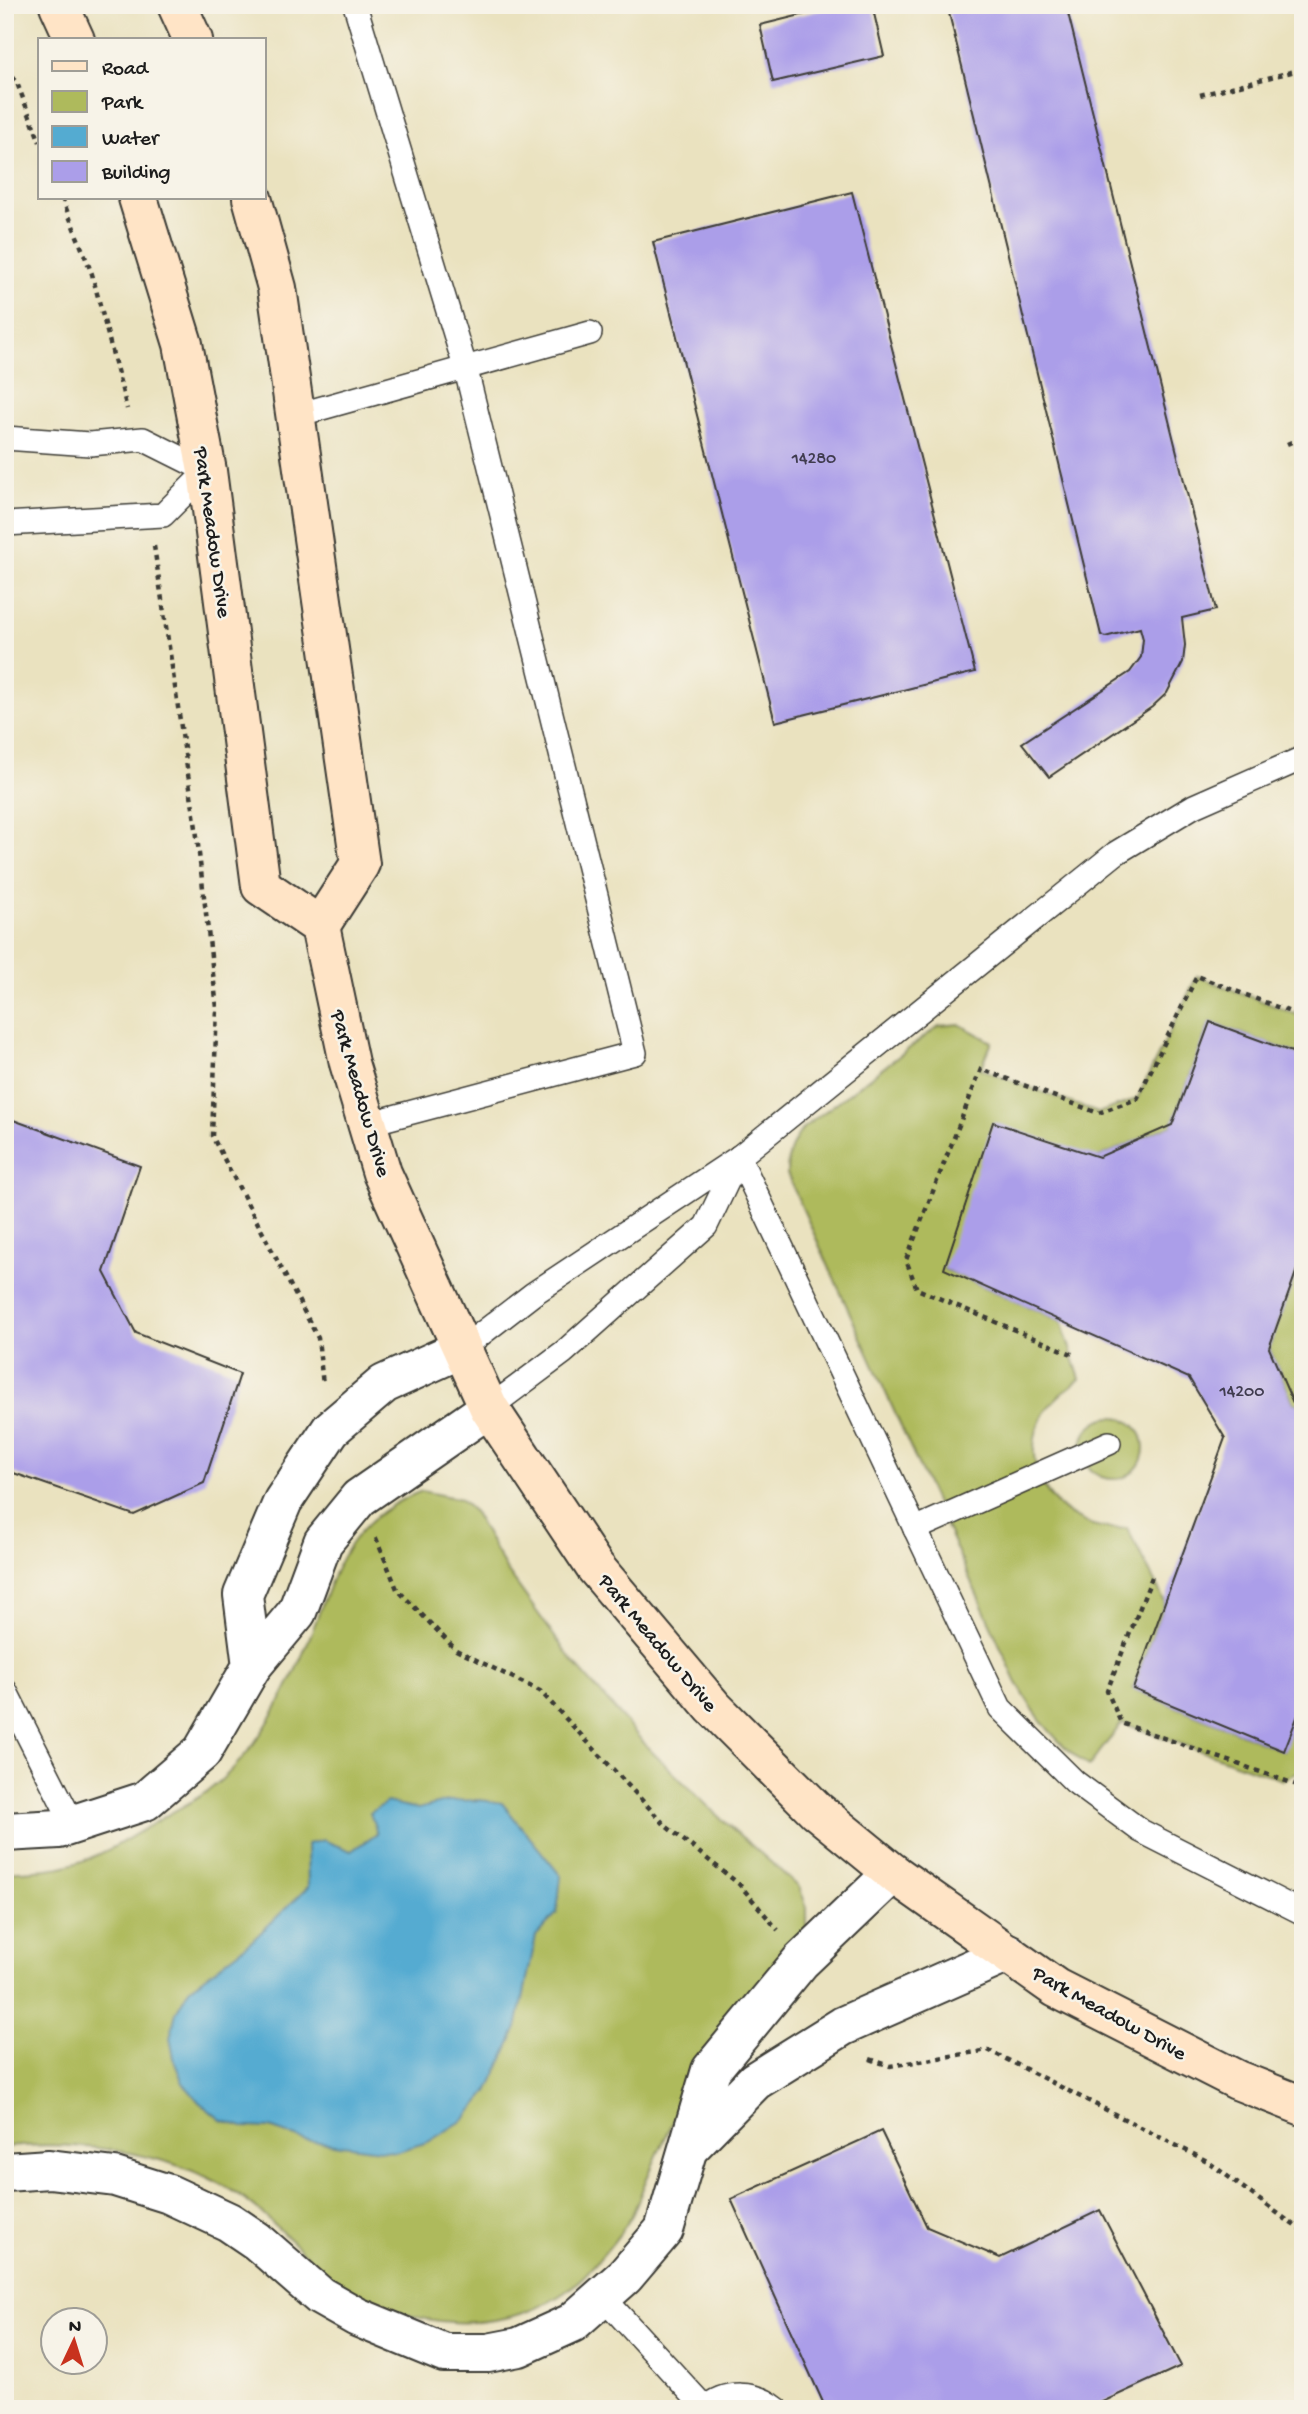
<svg xmlns="http://www.w3.org/2000/svg" width="1308" height="2414" viewBox="0 0 1308 2414" font-family="'Gochi Hand',sans-serif">
<style>
.green{fill:#aeba5c;stroke:#656b3c;stroke-width:2}
.water{fill:#54abd1;stroke:#386476;stroke-width:2}
.building{fill:#ab9ee9}
.lines{fill:none;stroke-linecap:round;stroke-linejoin:round}
.lane-casing{stroke:#3b3a34;stroke-width:26}
.street-casing{stroke:#3b3a34;stroke-width:42}
.secondary-casing{stroke:#3b3a34;stroke-width:42}
.path{stroke:#3b3a34;stroke-width:4.5;stroke-dasharray:5 5;stroke-linecap:butt}
.lane{stroke:#fff;stroke-width:23}
.street{stroke:#fff;stroke-width:38}
.secondary{stroke:#ffe4c6;stroke-width:38}
.labels{text-anchor:middle;stroke-width:5;stroke-linejoin:round;paint-order:stroke}
.number-label{font-size:18px;fill:#403c4f}
.street-label{font-size:21px;fill:#1c1c1c;stroke:#f7f3e8}
</style>
<rect width="100%" height="100%" fill="#f7f3e8"/>
<filter id="ink" filterUnits="userSpaceOnUse"><feTurbulence type="fractalNoise" baseFrequency=".0143" numOctaves="2"/><feDisplacementMap in="SourceGraphic" scale="14" xChannelSelector="R" yChannelSelector="G"/><feConvolveMatrix kernelMatrix="1 2 1 2 8 2 1 2 1" color-interpolation-filters="sRGB"/></filter>
<filter id="wash" filterUnits="userSpaceOnUse"><feTurbulence type="fractalNoise" baseFrequency=".00686" numOctaves="4" result="noise"/><feDisplacementMap in="SourceGraphic" scale="28" xChannelSelector="R" yChannelSelector="G"/><feGaussianBlur stdDeviation="1.57" result="paint"/><feColorMatrix in="noise" values="0 0 0 0 0 0 0 0 0 0 0 0 0 0 0 0 0 1.4 0 .05"/><feComposite in="paint" operator="in"/></filter>
<g filter="url(#wash)">
<rect width="100%" height="100%" fill="#eae2bf"/>
<g class="green">
<path d="M 1197,976 L 1303,1017 L 1303,1056 L 1210,1022 L 1172,1125 L 1099,1157 L 944,1269 L 1061,1321 L 1080,1379 C 1066,1390 1050,1401 1042,1417 C 1013,1476 1067,1535 1127,1528 L 1165,1602 L 1133,1689 L 1283,1751 L 1303,1702 L 1303,1768 L 1283,1780 L 1122,1723 L 1089,1766 C 1057,1745 1034,1715 1016,1681 L 787,1174 C 787,1155 792,1143 803,1128 L 939,1026 L 959,1024 L 992,1042 L 981,1069 L 1098,1113 L 1137,1099 Z"/>
<path d="M 1303,1253 L 1303,1407 L 1293,1403 L 1269,1348 Z"/>
<circle cx="1113" cy="1448" r="31"/>
<path d="M 422,1491 L 460,1499 L 473,1511 L 506,1569 L 573,1662 L 650,1750 L 718,1816 L 799,1887 L 807,1907 L 807,1928 L 800,1948 C 776,1979 752,2009 728,2040 C 716,2054 701,2069 692,2086 C 676,2115 661,2145 648,2176 C 642,2189 638,2203 632,2215 C 620,2237 600,2259 583,2277 C 514,2344 396,2332 326,2273 C 290,2243 260,2204 217,2182 C 154,2150 75,2141 5,2147 L 5,1872 C 26,1870 49,1871 69,1865 C 103,1856 129,1838 159,1820 C 177,1809 197,1800 213,1787 C 255,1753 281,1704 302,1656 C 334,1583 337,1523 422,1491 Z"/>
</g>
<path class="water" d="M 480,1800 L 502,1803 L 561,1876 L 557,1913 L 536,1936 L 517,2028 L 488,2092 L 465,2119 L 428,2142 L 395,2152 L 304,2140 L 270,2128 L 243,2127 L 221,2120 L 199,2102 L 183,2083 L 175,2063 L 170,2038 L 176,2012 L 189,1989 L 253,1940 L 308,1887 L 307,1844 L 323,1840 L 351,1851 L 377,1833 L 370,1813 L 387,1802 L 418,1809 L 448,1801 Z"/>
<g id="blocks">
<g class="building">
<path d="M 842,5 L 872,5 L 884,56 L 773,82 L 760,25 Z"/>
<path d="M 947,5 L 1066,5 L 1216,610 L 1182,618 L 1185,645 L 1183,662 L 1167,693 L 1152,707 L 1049,777 L 1022,743 L 1130,672 L 1141,657 L 1143,639 L 1140,628 L 1105,637 L 1101,635 Z"/>
<path d="M 852,192 L 975,672 L 775,722 L 653,242 Z"/>
<path d="M 1210,1022 L 1303,1056 L 1303,1253 L 1269,1348 L 1293,1403 L 1303,1407 L 1303,1702 L 1284,1751 L 1133,1689 L 1225,1438 L 1189,1378 L 944,1269 L 993,1122 L 1099,1157 L 1172,1125 Z"/>
<path d="M 5,1117 L 140,1166 L 104,1272 L 136,1333 L 240,1374 L 204,1483 L 134,1515 L 5,1470 Z"/>
<path d="M 881,2131 L 927,2227 L 1000,2258 L 1100,2210 L 1181,2366 L 1087,2409 L 826,2409 L 731,2199 Z"/>
</g>
</g>
</g>
<g filter="url(#ink)">
<use href="#blocks" fill-opacity="0" stroke="#3b3a34" stroke-width="2"/>
<g class="lines">
<g class="lane-casing">
<g id="lane">
<path d="M 355,5 L 466,370 L 635,1053 L 367,1124"/>
<path d="M 297,415 L 590,333"/>
<path d="M 5,438 L 90,444 L 143,439 L 207,471 L 163,515 L 5,524"/>
<path d="M 739,1157 L 1000,1708 L 1075,1782 L 1141,1831 L 1303,1913"/>
<path d="M 463,1348 L 533,1294 L 739,1157 L 1116,853 L 1194,806 L 1303,758"/>
<path d="M 489,1408 L 564,1352 L 706,1226 L 739,1157"/>
<path d="M 915,1529 L 1109,1443"/>
<path d="M 5,1690 L 73,1824"/>
<path d="M 602,2296 L 705,2408"/>
<path d="M 704,2409 C 725,2390 755,2391 777,2409"/>
</g>
</g>
<g class="street-casing">
<g id="street">
<path d="M 252,1666 L 243,1595 L 283,1501 L 331,1429 L 384,1384 L 463,1348"/>
<path d="M 5,1832 L 59,1829 L 145,1801 L 202,1752 L 252,1666 L 297,1612 L 323,1542 L 359,1498 L 489,1408"/>
<path d="M 692,2145 L 755,2081 L 843,2026 L 1008,1953"/>
<path d="M 5,2172 L 49,2169 L 115,2177 L 169,2194 L 229,2222 L 257,2241 L 320,2296 L 357,2317 L 444,2353 L 488,2353 L 519,2347 L 572,2323 L 625,2276 L 664,2230 L 711,2070 L 801,1961 L 893,1873"/>
</g>
</g>
<g class="secondary-casing">
<g id="secondary">
<path d="M 59,5 L 75,40"/>
<path d="M 177,5 L 193,40"/>
<path d="M 138,198 L 183,344 L 207,471 L 261,886 L 320,926 L 349,1063 L 382,1173 L 489,1408 L 595,1567 L 713,1707 L 816,1810 L 893,1873 L 1056,1988 L 1237,2080 L 1303,2106"/>
<path d="M 252,198 L 277,288 L 360,864 L 320,926"/>
</g>
</g>
<g class="path">
<path d="M 5,69 L 17,83 L 40,142"/>
<path d="M 1200,95 L 1303,69"/>
<path d="M 62,198 L 92,274 L 127,409"/>
<path d="M 1287,444 L 1303,437"/>
<path d="M 154,546 L 196,828 L 217,1008 L 212,1136 L 318,1338 L 323,1385"/>
<path d="M 1072,1354 L 917,1289 L 906,1260 L 981,1069 L 1098,1113 L 1137,1099 L 1197,976 L 1303,1017"/>
<path d="M 376,1538 L 397,1589 L 456,1650 L 540,1691 L 667,1827 L 739,1884 L 778,1930"/>
<path d="M 1152,1577 L 1107,1691 L 1121,1723 L 1303,1787"/>
<path d="M 870,2059 L 890,2066 L 988,2050 L 1207,2161 L 1303,2232"/>
</g>
<use href="#lane" class="lane"/>
<use href="#street" class="street"/>
<use href="#secondary" class="secondary"/>
</g>
</g>
<g class="labels">
<g class="number-label">
<text x="814" y="463">14280</text>
<text x="1242" y="1396">14200</text>
</g>
<g class="street-label">
<text transform="translate(214 532) rotate(82)" y="7">Park Meadow Drive</text>
<text transform="translate(362 1093) rotate(74)" y="7">Park Meadow Drive</text>
<text transform="translate(659 1642) rotate(50)" y="7">Park Meadow Drive</text>
<text transform="translate(1110 2012) rotate(29)" y="7">Park Meadow Drive</text>
</g>
</g>
<rect width="1308" height="2414" fill="none" stroke="#f7f3e8" stroke-width="28"/>
<rect x="38" y="38" width="228" height="161" fill="#f7f3e8" stroke="#9f9d96" stroke-width="2"/>
<rect x="52" y="61" width="35" height="10" fill="#ffe4c6" stroke="#9f9d96" stroke-width="2"/>
<text x="102" y="74" font-size="21" fill="#1c1c1c">Road</text>
<rect x="52" y="91" width="35" height="21" fill="#aeba5c" stroke="#9f9d96" stroke-width="2"/>
<text x="102" y="108" font-size="21" fill="#1c1c1c">Park</text>
<rect x="52" y="126" width="35" height="21" fill="#54abd1" stroke="#9f9d96" stroke-width="2"/>
<text x="102" y="144" font-size="21" fill="#1c1c1c">Water</text>
<rect x="52" y="161" width="35" height="21" fill="#ab9ee9" stroke="#9f9d96" stroke-width="2"/>
<text x="102" y="178" font-size="21" fill="#1c1c1c">Building</text>
<g transform="translate(74 2341) rotate(4)"><circle r="33" fill="#f7f3e8" stroke="#9f9d96" stroke-width="2"/>
<path d="M0-5L12 26L0 18L-12 26Z" fill="#c8321e"/>
<text y="-10" font-size="19" font-weight="bold" text-anchor="middle" fill="#1c1c1c">N</text>
</g>
</svg>
